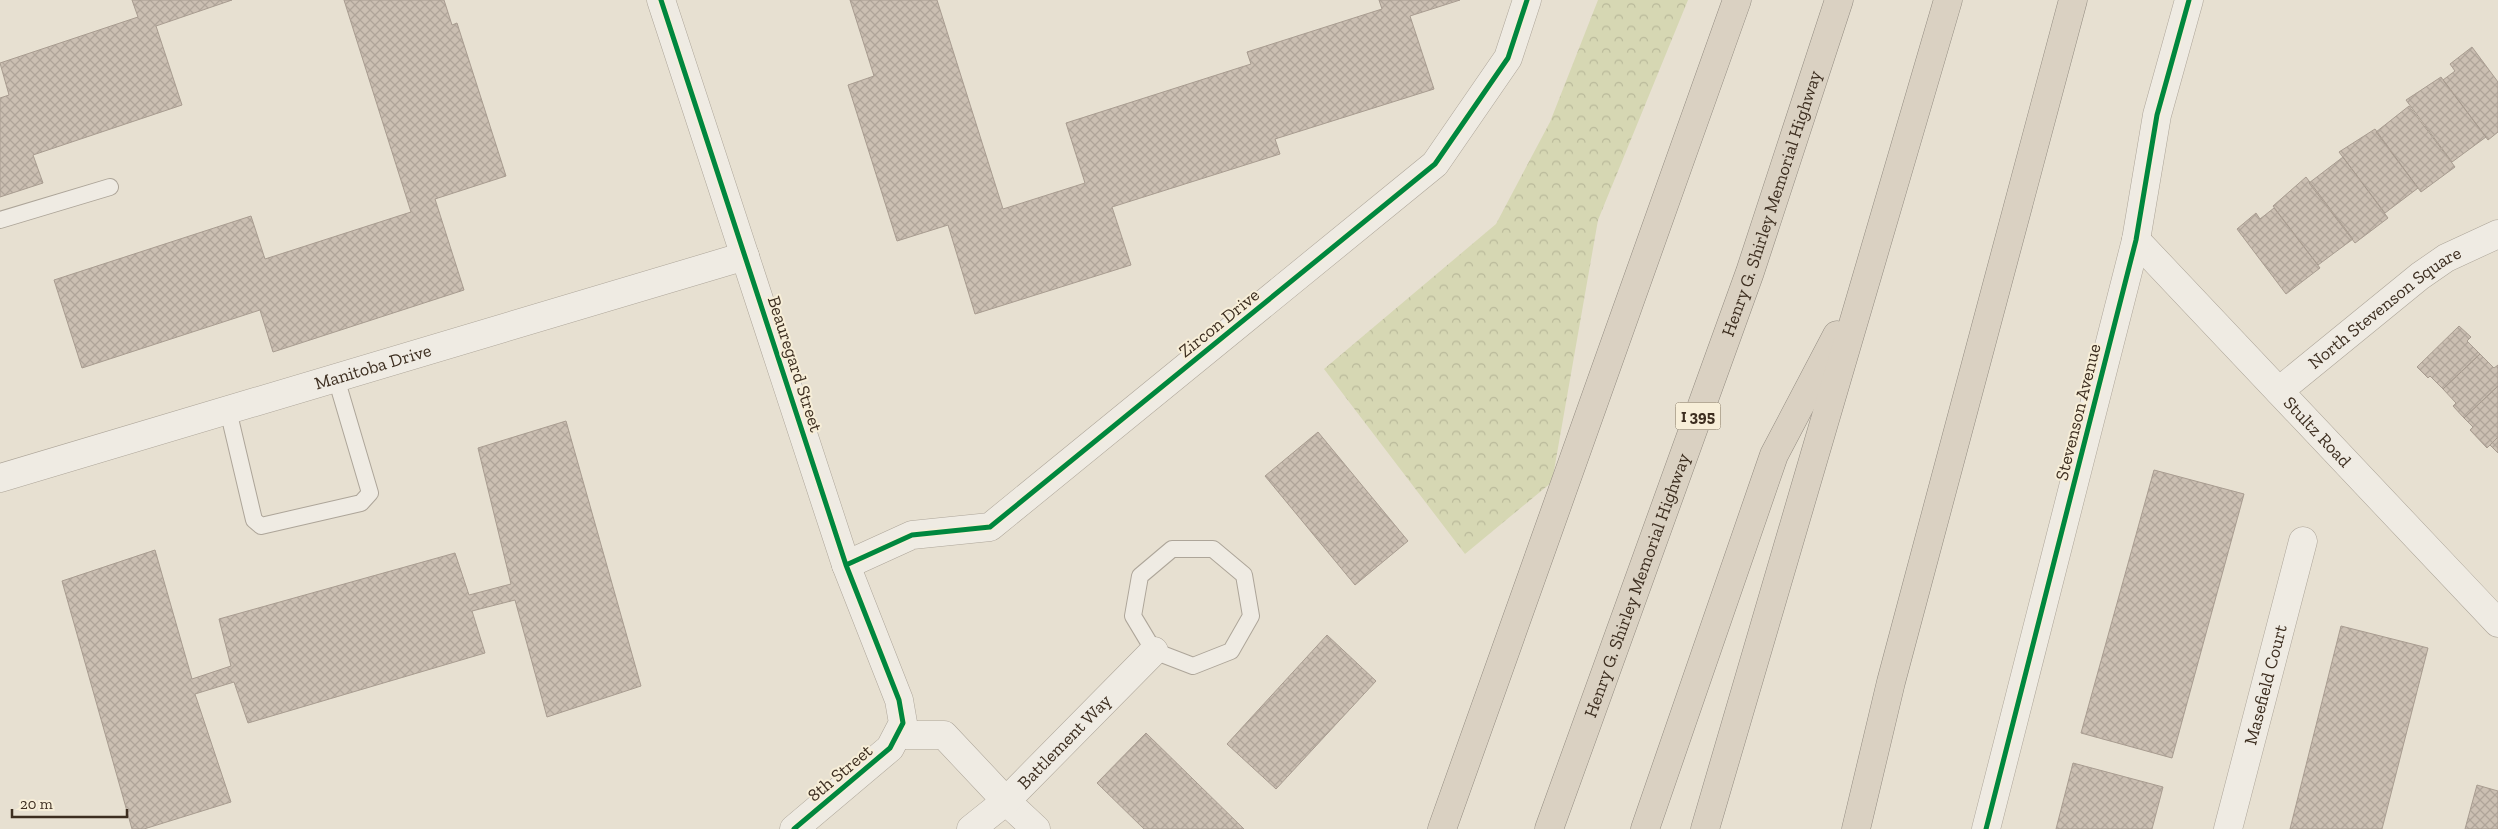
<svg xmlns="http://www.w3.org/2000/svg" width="2498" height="829" viewBox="0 0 2498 829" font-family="'Zilla Slab',serif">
<defs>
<pattern id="forest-crowns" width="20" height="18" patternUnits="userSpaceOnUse" patternTransform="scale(1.25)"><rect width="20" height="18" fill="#d6d7b3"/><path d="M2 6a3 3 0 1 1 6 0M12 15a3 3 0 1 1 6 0" fill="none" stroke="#b9b99a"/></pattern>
<pattern id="building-cross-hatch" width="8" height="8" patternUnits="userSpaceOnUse" patternTransform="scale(1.25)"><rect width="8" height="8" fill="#cbbfb2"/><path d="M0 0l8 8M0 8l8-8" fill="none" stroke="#afa499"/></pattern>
</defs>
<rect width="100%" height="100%" fill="#e7e0d1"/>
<path fill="url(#forest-crowns)" d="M1598 0H1688L1598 220 1552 482 1465 554 1324 369 1496 224 1550 122Z"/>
<path fill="url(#building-cross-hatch)" stroke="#a89c90" d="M132 0H232L156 26 182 105 33 155 43 183 0 197V98L9 95 0 63 138 17Z
M344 0H444L452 25 457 23 506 176 435 199 464 290 273 352 260 310 82 368 54 280 251 216 265 259 411 212Z
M850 0H937L1003 209 1085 183 1066 123 1251 64 1247 52 1382 9 1379 0H1460L1410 16 1434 89 1275 139 1280 154 1112 207 1131 265 975 314 948 225 897 241 848 85 874 76Z
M2472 47 2498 82V132L2488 140 2443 80 2455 71 2450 64Z
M2441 77 2486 137 2452 162 2406 100Z
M2409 106 2455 167 2421 192 2376 132Z
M2375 129 2418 188 2385 213 2339 152Z
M2343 157 2388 218 2355 243 2309 183Z
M2306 177 2353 239 2318 265 2273 206Z
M2274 208 2320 268 2286 294 2237 229 2256 213 2260 219Z
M2459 326 2471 337 2467 341 2480 354 2443 389 2430 376 2428 378 2417 367Z
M2480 354 2494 368 2498 365V386L2464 418 2453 406 2456 403 2443 389Z
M2498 386V437L2487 448 2470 430 2473 427 2464 418Z
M566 421 641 686 547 717 515 600 472 611 485 653 248 723 234 682 195 694 231 802 144 829H132L62 581 155 550 192 679 231 666 219 619 455 553 469 595 511 584 478 448Z
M1318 432 1408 541 1355 585 1265 476Z
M2498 437V453L2490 445Z
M2154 470 2244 494 2172 758 2081 733Z
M2341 626 2428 648 2382 829H2290Z
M1327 635 1376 681 1276 789 1227 744Z
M1146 733 1244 829H1144L1097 783Z
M2073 763 2163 787 2152 829H2056Z
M2477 785 2498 791V829H2465Z"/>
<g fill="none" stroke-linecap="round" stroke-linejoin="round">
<g stroke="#ada599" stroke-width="18">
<path id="service" d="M0 220 110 187
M228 410 254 520 261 526 361 503 370 493 336 378
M1172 549H1213L1244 575 1251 616 1231 651 1193 666 1154 651 1133 616 1140 576Z"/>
</g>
<g stroke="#ada599" stroke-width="29">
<g id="minor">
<path d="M661 0 846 565 899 700 903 723 890 748 794 829"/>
<path id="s1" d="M2136 240 2498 623"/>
<path id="s2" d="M2279 391 2420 276 2446 258 2498 234"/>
<path id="s3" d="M0 478 745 256"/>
<path d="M846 565 912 535 990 527 1435 164 1508 58 1527 0"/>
<path d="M899 735H944L1006 801 1036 829"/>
<path id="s4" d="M971 829 1006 801 1154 651"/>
<path d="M1986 829 2136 240 2157 115 2189 0"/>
<path id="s5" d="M2228 829 2303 541"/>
</g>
</g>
<g stroke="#928b80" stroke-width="29">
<g id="motorway">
<path d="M1442 829 1737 0"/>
<path id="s6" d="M1549 829 1750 272 1839 0"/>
<path d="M1645 829 1774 455 1837 335"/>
<path d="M1705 829 1948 0"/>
<path d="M1856 829 1891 682 2073 0"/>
</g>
</g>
<use href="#service" stroke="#efebe3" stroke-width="16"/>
<use href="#minor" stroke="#efebe3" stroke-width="28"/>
<use href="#motorway" stroke="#dad1c2" stroke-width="28"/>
<g stroke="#f7eed8" stroke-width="8">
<path id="cycleway" d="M661 0 846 565 899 700 903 723 890 748 794 829
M846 565 912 535 990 527 1435 164 1508 58 1527 0
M1986 829 2136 240 2157 115 2189 0"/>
</g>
<use href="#cycleway" stroke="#00873e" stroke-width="5"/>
</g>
<g text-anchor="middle" stroke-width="4" stroke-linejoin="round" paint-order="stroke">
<rect fill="#f7eed8" stroke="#756857" stroke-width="1" x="1675.5" y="402.5" width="45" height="27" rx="4"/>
<g font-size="16" font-weight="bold" fill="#3d2e20">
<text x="1698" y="422">I 395</text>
</g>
<g font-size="18" fill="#3d2e20" stroke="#f7eed8">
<text dy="6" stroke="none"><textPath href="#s6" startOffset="664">Henry G. Shirley Memorial Highway</textPath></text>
<text dy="6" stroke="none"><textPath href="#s2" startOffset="135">North Stevenson Square</textPath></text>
<text transform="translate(1219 323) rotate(-39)" y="6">Zircon Drive</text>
<text transform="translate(795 364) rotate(72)" y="6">Beauregard Street</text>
<text dy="6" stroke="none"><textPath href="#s3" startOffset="389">Manitoba Drive</textPath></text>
<text transform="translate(2078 412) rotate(-76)" y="6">Stevenson Avenue</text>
<text dy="6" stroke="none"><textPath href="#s1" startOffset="264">Stultz Road</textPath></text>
<text dy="6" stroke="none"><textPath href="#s6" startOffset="259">Henry G. Shirley Memorial Highway</textPath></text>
<text dy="6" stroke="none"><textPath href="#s5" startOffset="149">Masefield Court</textPath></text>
<text dy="6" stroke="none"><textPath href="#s4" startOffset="128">Battlement Way</textPath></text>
<text transform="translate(840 773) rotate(-40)" y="6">8th Street</text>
</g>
</g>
<path d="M12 809v8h115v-8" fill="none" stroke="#3d2e20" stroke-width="2.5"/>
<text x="20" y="809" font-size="15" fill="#3d2e20" stroke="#f7eed8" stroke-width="4" paint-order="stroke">20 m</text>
</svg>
